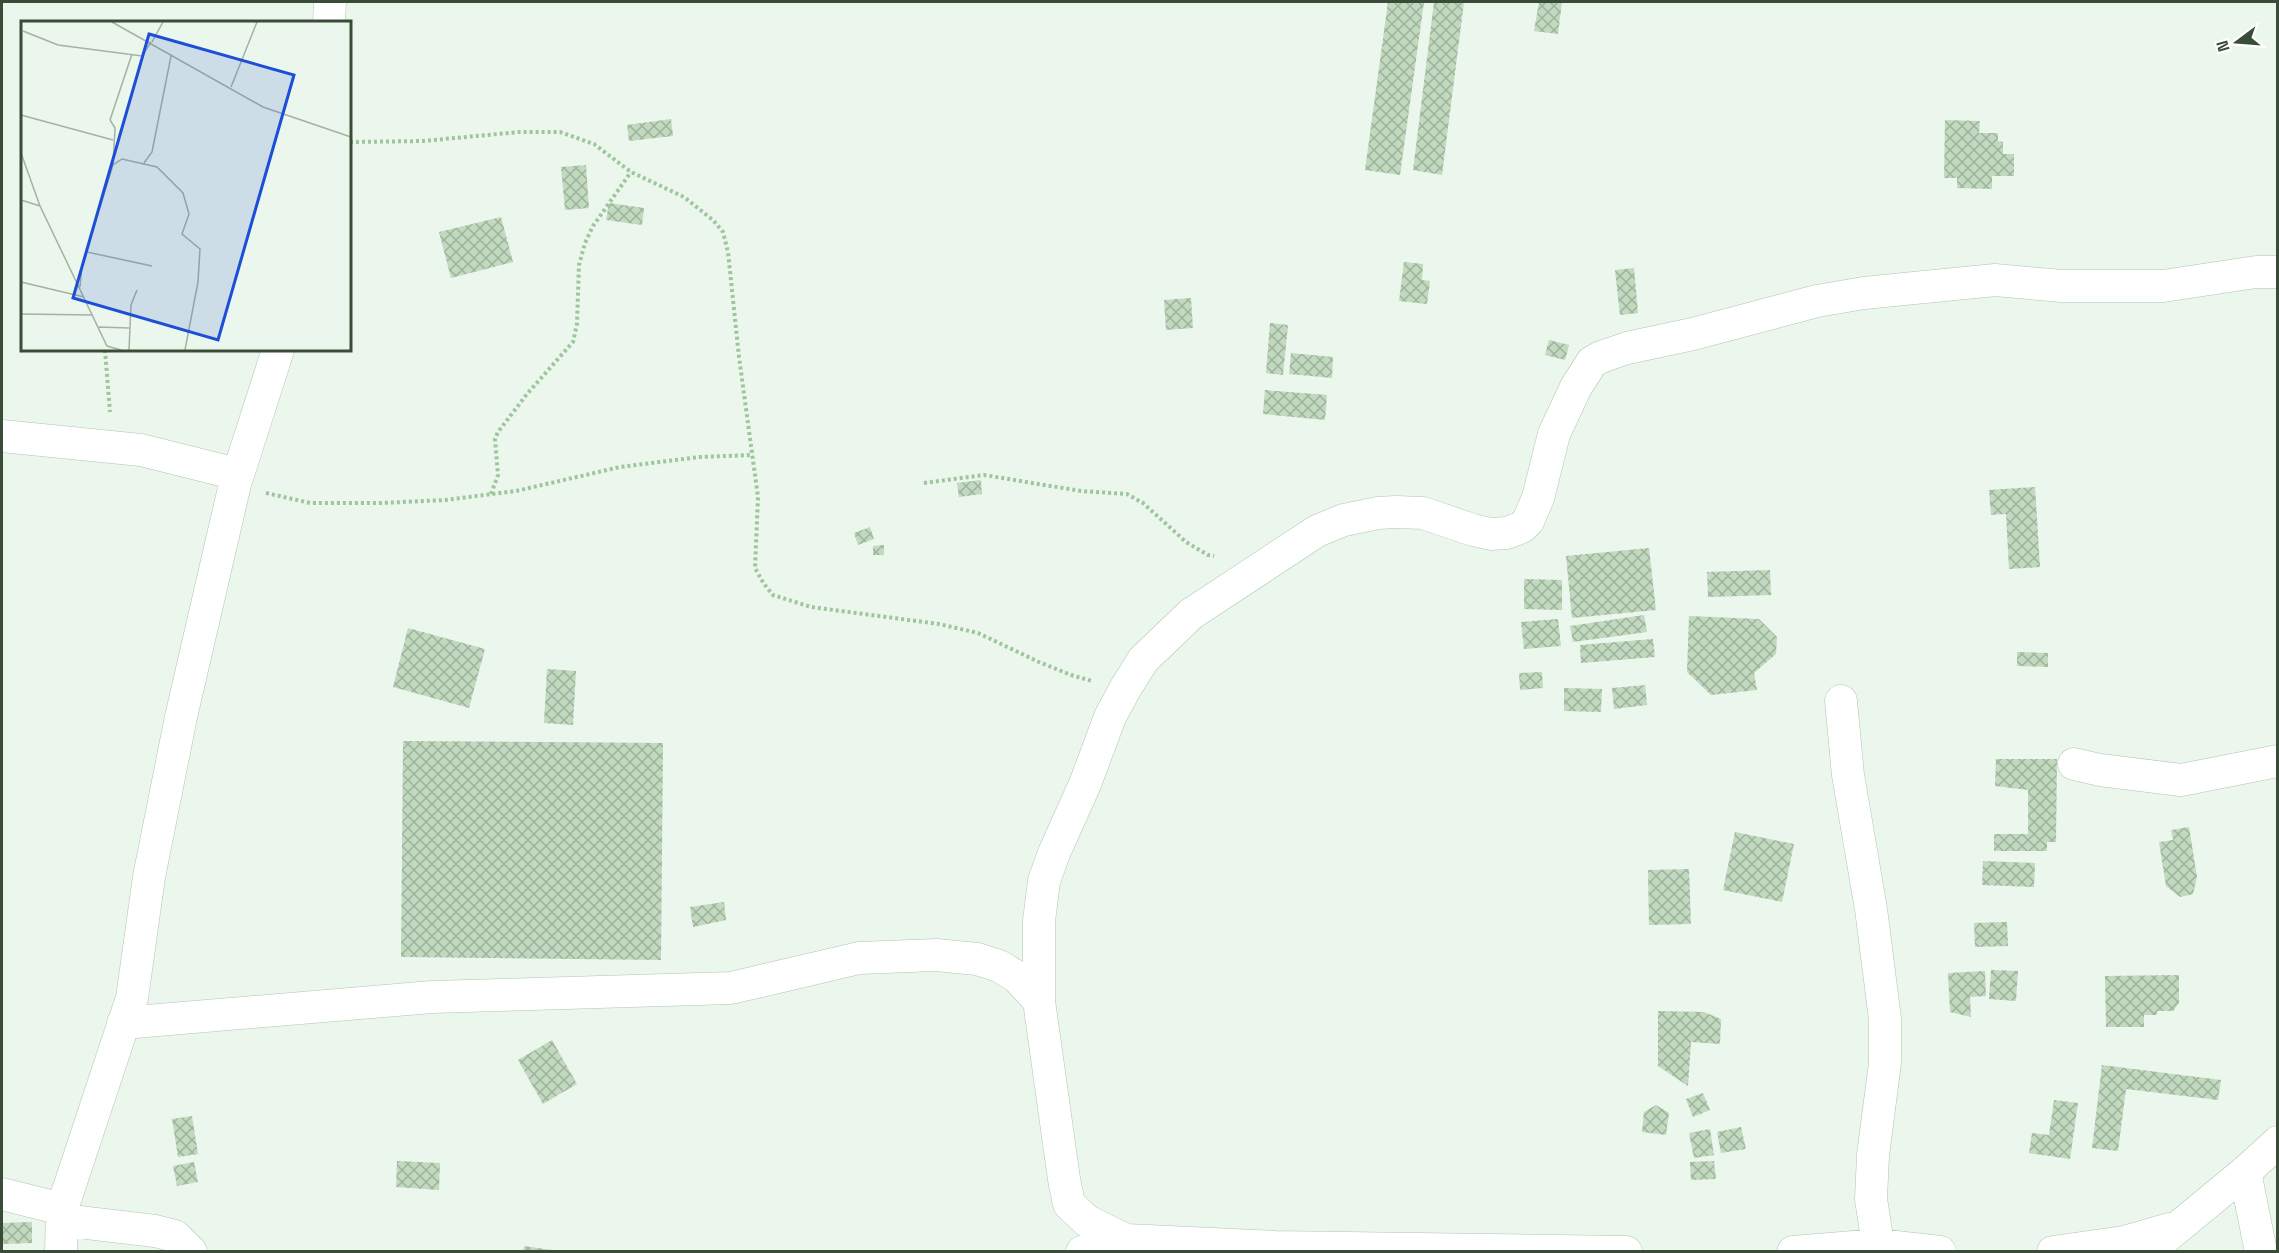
<svg xmlns="http://www.w3.org/2000/svg" width="2279" height="1253" viewBox="0 0 2279 1253" font-family="'Space Grotesk',sans-serif">
<defs>
<pattern id="building-cross-hatch" width="8" height="8" patternUnits="userSpaceOnUse" patternTransform="scale(1.5)"><rect width="8" height="8" fill="#c1d9bf"/><path d="M0 0l8 8M0 8l8-8" fill="none" stroke="#9eb29c"/></pattern>
</defs>
<rect width="100%" height="100%" fill="#ebf6ec"/>
<path fill="url(#building-cross-hatch)" d="M1388 2H1424L1400 175 1365 170Z
M1434 2H1464L1442 175 1413 170Z
M1539 2H1562L1558 34 1534 31Z
M671 119 673 136 629 141 627 125Z
M1945 120 1980 121 1979 133H1998V141L2003 142V154H2014V176H1992V189L1957 188V178H1944Z
M586 165 589 208 565 210 561 167Z
M609 203 644 208 642 225 606 220Z
M501 217 513 262 451 278 439 232Z
M1404 262 1423 264 1422 280 1430 281 1427 304 1399 301Z
M1634 268 1638 313 1620 315 1615 270Z
M1191 298 1193 328 1166 330 1164 300Z
M1270 323 1288 325 1283 375 1266 373Z
M1549 340 1569 345 1565 360 1545 355Z
M1291 353 1333 357 1332 378 1289 374Z
M1265 390 1327 395 1325 420 1263 414Z
M981 480 982 494 959 497 957 483Z
M2035 487 2040 567 2009 569 2006 514 1991 515 1989 490Z
M870 527 874 539 858 545 854 533Z
M884 545V555H873V546Z
M1649 548 1656 610 1572 618 1566 556Z
M1770 570 1771 595 1708 597 1707 572Z
M1524 579 1562 580V610L1524 609Z
M1644 615 1647 632 1573 642 1570 626Z
M1689 616 1759 619 1777 637 1776 654 1754 673 1757 690 1711 695 1687 672Z
M1558 619 1561 646 1524 649 1521 622Z
M408 628 485 649 469 708 393 687Z
M1653 639 1655 657 1581 663 1580 645Z
M2017 652 2048 653V667L2017 666Z
M547 669 576 671 573 725 544 723Z
M1542 672 1543 688 1520 690 1519 673Z
M1645 685 1647 705 1614 709 1612 688Z
M1564 688 1602 689 1601 712 1564 711Z
M403 741 663 743 661 960 401 957Z
M1996 759H2057L2056 842H2047V851H1994V834H2028V790L1995 786Z
M2189 827 2197 877 2193 894 2180 897 2166 886 2159 842 2173 840 2171 830Z
M1735 832 1794 844 1782 902 1723 890Z
M1983 861 2035 863 2034 887 1982 885Z
M1689 869 1691 924 1649 925 1648 870Z
M724 902 726 920 693 927 690 907Z
M2007 922 2008 946 1975 947 1974 923Z
M1991 970 2018 971 2016 1001 1989 999Z
M1985 971 1986 996 1970 997 1971 1017 1950 1012 1948 973Z
M2179 975V1003L2173 1011H2157V1015H2144V1027H2106L2105 976Z
M1658 1011 1704 1012 1721 1019 1720 1044 1691 1042 1688 1086 1658 1066Z
M552 1040 577 1084 543 1104 518 1060Z
M2102 1065 2221 1080 2218 1100 2126 1089 2118 1151 2092 1148Z
M1703 1093 1710 1110 1693 1117 1686 1099Z
M2054 1100 2078 1103 2070 1159 2029 1153 2032 1133 2049 1135Z
M1656 1105 1669 1113 1666 1135 1642 1132 1644 1112Z
M192 1116 198 1154 178 1157 172 1119Z
M1741 1127 1746 1149 1721 1153 1717 1132Z
M1710 1129 1714 1155 1694 1158 1689 1133Z
M397 1161 440 1163 439 1190 396 1187Z
M1714 1161 1716 1179 1691 1180 1690 1162Z
M194 1162 198 1182 177 1186 173 1166Z
M32 1222V1243L2 1244V1223Z
M524 1246 552 1250V1252H523Z"/>
<g fill="none" stroke-linecap="round" stroke-linejoin="round">
<g stroke="#b0c6b0" stroke-width="33">
<path id="street" d="M329 22 330 2
M2 436 141 450 237 474
M1841 701 1848 775 1871 909 1885 1019V1063L1873 1155 1871 1199 1878 1245
M2074 764 2100 770 2181 780 2278 761
M123 1023 432 997 731 988 859 958 936 955 977 959 999 966 1017 977 1039 1001
M2245 1172 2261 1252
M2 1194 62 1209
M62 1220 155 1231 175 1236 191 1252
M61 1252 62 1209 132 998 149 877 181 717 235 484 278 350
M1082 1252 1126 1240
M1626 1252 1275 1247 1126 1240 1087 1221 1069 1204 1064 1179 1039 1001V921L1044 881 1054 853 1085 784 1110 717 1125 689 1143 660 1191 614 1317 531 1344 520 1378 513 1396 512 1423 513 1473 530 1491 534 1507 533 1522 527 1528 521 1538 498 1554 434 1576 387 1592 362 1601 357 1627 348 1693 334 1817 301 1864 293 1995 280 2062 286H2163L2256 272H2278
M1793 1252 1878 1245 1940 1252
M2053 1252 2124 1242 2169 1229
M2148 1252 2245 1172 2278 1142"/>
</g>
<path stroke="#9dc69d" stroke-width="4" stroke-dasharray="3 3" stroke-linecap="butt" d="M350 142 423 141 519 132H560L594 144 631 172 684 197 713 220 723 232 728 252 739 357 758 497 755 568 764 584 773 595 811 607 939 624 978 633 1039 662 1071 675 1092 681
M105 350 110 412
M924 483 984 475 1081 491 1127 494 1143 503 1186 542 1208 555 1214 556
M266 493 310 503H382L445 500 516 491 620 467 699 457 753 455
M491 494 498 475 495 439 498 432 527 394 573 342 577 324 579 265 585 243 593 226 631 172"/>
<use href="#street" stroke="#fff" stroke-width="32"/>
</g>
<g transform="translate(21 21)">
<rect width="330" height="330" fill="#ebf6ec"/>
<path fill="none" stroke="#a4b2a4" stroke-width="1.5" d="M91 1 242 86 330 116M2 10 37 24 121 35 130 21M131 21 142 1M210 66 236 1M0 94 92 119M0 132 19 185 86 325 100 329M123 142 131 131 150 35M92 144 94 107 89 99 111 33M0 179 19 185M66 231 131 245M0 261 63 276M59 266 61 244 92 144 101 138 136 146 162 172 168 193 161 213 179 228 177 261 164 329M0 293 72 294M78 306 108 307M108 329 110 284 116 269"/>
<path fill="#1d4ed8" fill-opacity="0.15" stroke="#1d4ed8" stroke-width="3" d="M128 13 273 54 197 319 52 277Z"/>
<rect width="330" height="330" fill="none" stroke="#394c38" stroke-width="3"/>
</g>
<rect width="2279" height="1253" fill="none" stroke="#394c38" stroke-width="6"/>
<g transform="translate(2237 42) rotate(254)" stroke="#ffffff" stroke-width="4.5" paint-order="stroke">
<path d="M0-4.5L10 22L0 15L-10 22Z" fill="#394c38"/>
<text y="-9" font-size="16" font-weight="bold" text-anchor="middle" fill="#394c38">N</text>
</g>
</svg>
